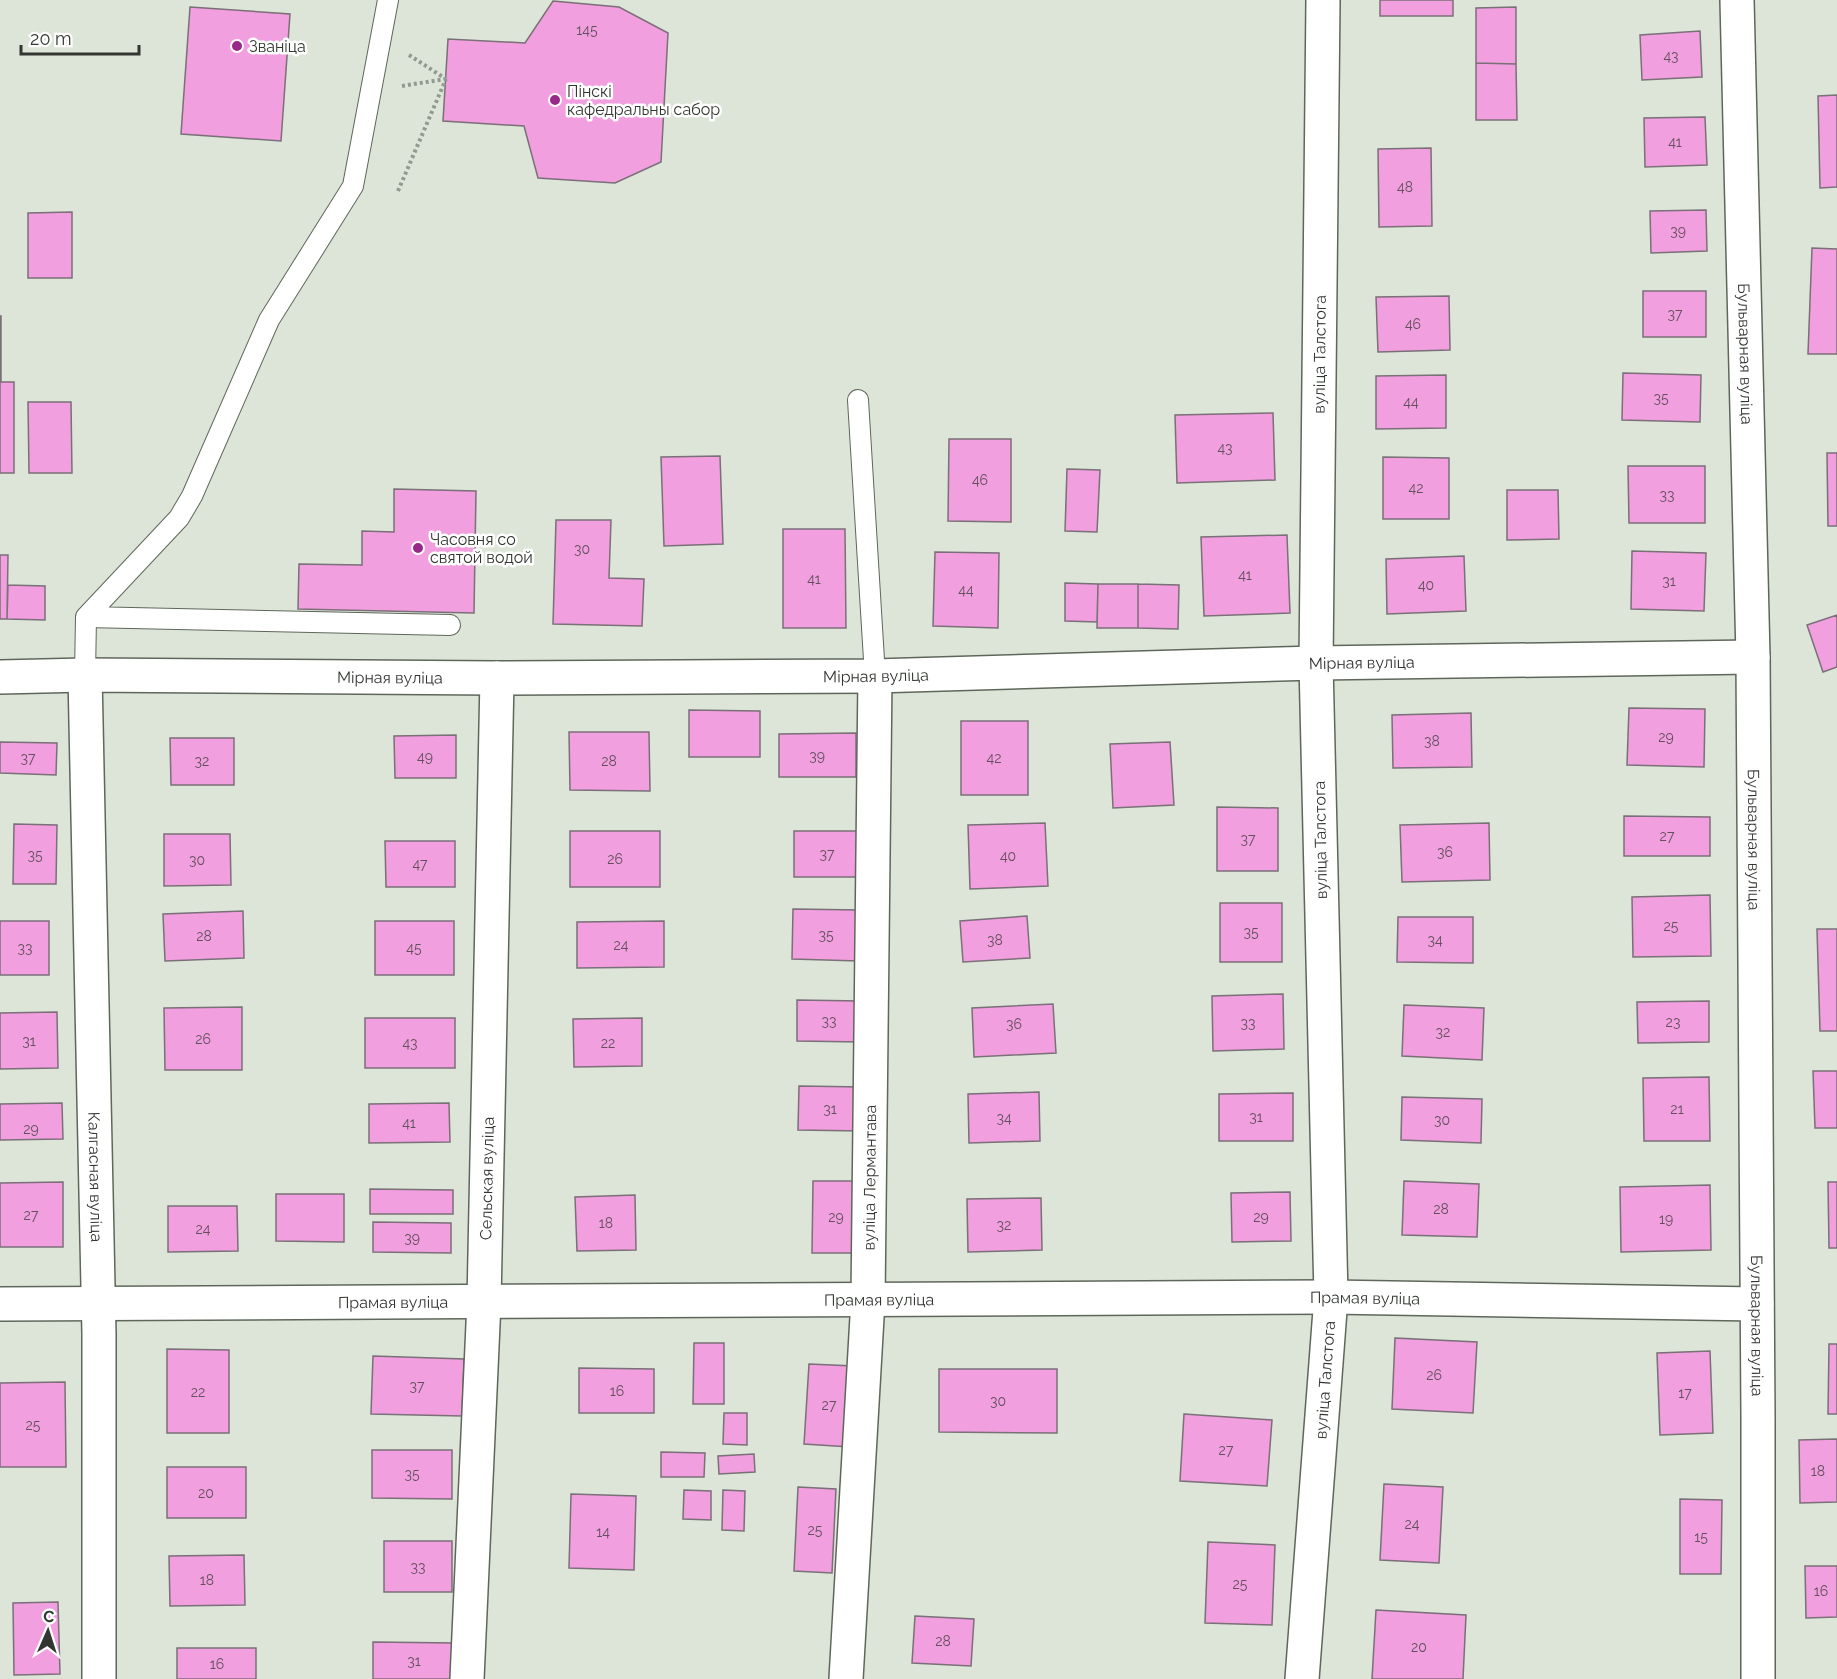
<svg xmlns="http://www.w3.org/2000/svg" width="1837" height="1679" viewBox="0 0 1837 1679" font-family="Raleway,sans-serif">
<rect width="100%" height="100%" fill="#dce5d8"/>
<path fill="#f19fdf" stroke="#7b6f78" stroke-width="1.5" d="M1380 0H1453V16H1380Z
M553 1 619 7 668 33 661 162 615 183 538 178 524 126 443 121 448 39 525 43Z
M190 7 290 14 281 141 181 134Z
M1516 7V64L1476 63V8Z
M1700 31 1702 77 1642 80 1640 35Z
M1476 63 1516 64 1517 120H1476Z
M1837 95V187L1820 188 1818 96Z
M1705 117 1707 165 1645 167 1644 118Z
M1431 148 1432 226 1379 227 1378 149Z
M1706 210 1707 251 1651 253 1650 211Z
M72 212V278H28V213Z
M1812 248 1837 249V354H1808Z
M1643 291H1706V337H1643Z
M1449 296 1450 350 1378 352 1376 297Z
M0 316H1V382H14V473H0Z
M1623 373 1701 375 1700 422 1622 420Z
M1446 375V428L1376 429V376Z
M28 402H71L72 473H29Z
M1273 413 1275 480 1177 483 1175 415Z
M949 439H1011V522L948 521Z
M1827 453H1837V526H1828Z
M720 456 723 544 664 546 661 457Z
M1383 457 1449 458V519H1383Z
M1628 466H1705V523H1629Z
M1067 469 1100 470 1097 532 1065 531Z
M394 489 476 491 474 613 298 609 299 564 362 565V531L394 532Z
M1507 490H1558L1559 539 1507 540Z
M556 520H611L609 578 644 579 642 626 553 624Z
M783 529H845L846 628H783Z
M1287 535 1290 613 1204 616 1201 537Z
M1632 551 1706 553 1704 611 1631 609Z
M935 552 999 553 998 628 933 626Z
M0 555H8L7 619H0Z
M1464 556 1466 611 1387 614 1386 559Z
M1065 583 1098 584 1097 622 1065 621Z
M1098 584H1138V628H1097Z
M1138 584 1179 585 1178 629 1138 628Z
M8 585 45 586V620L7 619Z
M1837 615V667L1823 672 1807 625Z
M1629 708 1705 709 1704 767 1627 765Z
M689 710 760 711V757H689Z
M1471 713 1472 767 1393 768 1392 715Z
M961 721H1028V795H961Z
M569 732H649L650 791 570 790Z
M856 733V777H779V734Z
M456 735V778H395L394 736Z
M170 738H234V785H171Z
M0 742 57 743 56 775 0 773Z
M1170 742 1174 805 1113 808 1110 744Z
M1217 807 1278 808V871H1217Z
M1624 816 1710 817V856H1624Z
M1045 823 1048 886 970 889 968 825Z
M1489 823 1490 880 1402 882 1400 825Z
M14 824 57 825 56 884H13Z
M570 831H660V887H570Z
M794 831H860V877H794Z
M164 834H230L231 885 164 886Z
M385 841H455V887H386Z
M1710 895 1711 956 1633 957 1632 897Z
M1220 903H1282V962H1220Z
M793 909 860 910 859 961 792 959Z
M243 911 244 958 165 961 163 914Z
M1027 916 1030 958 963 962 960 921Z
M1398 917H1473V963L1397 962Z
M0 921H49V975H0Z
M375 921H454V975H375Z
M664 921V967L577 968V922Z
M1817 929H1837V1031H1820Z
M1283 994 1284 1049 1213 1051 1212 996Z
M797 1000 861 1001V1042L797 1041Z
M1709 1001V1042L1638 1043 1637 1002Z
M1053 1004 1056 1053 974 1057 972 1008Z
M1404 1005 1484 1008 1482 1060 1402 1056Z
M242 1007V1070H165L164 1008Z
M57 1012 58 1068 0 1069V1013Z
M365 1018H455V1068H365Z
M642 1018V1066L574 1067 573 1019Z
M1813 1071H1837V1128H1815Z
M1709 1077 1710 1141H1644L1643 1078Z
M799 1086 863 1087 862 1131 798 1130Z
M1039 1092 1040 1141 969 1143 968 1094Z
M1293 1093V1141H1219V1094Z
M1402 1097 1482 1099 1481 1143 1401 1140Z
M62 1103 63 1139 0 1140V1104Z
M449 1103 450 1142 369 1143V1104Z
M813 1181H860L859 1253H812Z
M1404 1181 1479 1184 1477 1237 1402 1235Z
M63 1182V1247H0V1183Z
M1828 1182H1837V1248H1829Z
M1710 1185 1711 1250 1621 1252 1620 1187Z
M370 1189 453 1190V1214H370Z
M1290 1192 1291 1241 1232 1242 1231 1193Z
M276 1194H344V1242L276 1241Z
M635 1195 636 1250 577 1251 575 1197Z
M1041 1198 1042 1250 968 1252 967 1199Z
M168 1206H237L238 1251 168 1252Z
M373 1222 451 1223V1253L373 1252Z
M1395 1338 1477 1342 1473 1413 1392 1409Z
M694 1343H724V1404H693Z
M1829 1344H1837V1414H1828Z
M167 1349 229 1350V1433H167Z
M1710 1351 1713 1433 1660 1435 1657 1353Z
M373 1356 464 1359 462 1416 371 1414Z
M809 1364 854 1366 850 1447 804 1444Z
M579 1368 654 1369V1413H579Z
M939 1369H1057V1433L939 1432Z
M65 1382 66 1467H0V1383Z
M724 1413H747V1445L723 1444Z
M1184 1414 1272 1420 1267 1486 1180 1481Z
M1837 1439V1502L1800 1503 1799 1440Z
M372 1450H452V1499L372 1498Z
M661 1452 705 1453 704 1477H661Z
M754 1454 755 1472 719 1474 718 1456Z
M167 1467H246V1518H167Z
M1384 1484 1443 1487 1439 1563 1380 1560Z
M798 1487 836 1489 832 1573 794 1571Z
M684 1490 711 1491V1520L683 1519Z
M723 1490 745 1491 744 1531 722 1530Z
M571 1494 636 1496 634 1570 569 1568Z
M1680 1499 1722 1500 1721 1574H1680Z
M384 1541H452V1592H384Z
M1208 1542 1275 1545 1272 1625 1205 1623Z
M244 1555 245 1605 170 1606 169 1556Z
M1805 1566H1837V1617L1806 1618Z
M58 1602 60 1674 14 1675 13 1603Z
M1376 1610 1466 1615 1463 1679H1372Z
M915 1616 974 1619 971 1666 912 1663Z
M373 1642 455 1643V1679H373Z
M177 1648H256V1679H177Z"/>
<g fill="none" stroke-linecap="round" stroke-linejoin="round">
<g stroke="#5f675b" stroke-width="22">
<path id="lane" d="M858 400 875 676
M86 617 450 625
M85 675 86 617 179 518 192 496 269 320 353 186 388 0"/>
</g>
<g stroke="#5f675b" stroke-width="36">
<g id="street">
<path id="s1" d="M1737 0 1753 657 1758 1417V1679"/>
<path id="s2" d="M85 675 99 1334V1679"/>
<path id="s3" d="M0 677 85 675 497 678 875 676 1316 663 1753 657"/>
<path id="s4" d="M0 1304 1331 1297 1757 1304"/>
<path id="s5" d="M467 1679 484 1302 497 678"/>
<path id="s6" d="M846 1679 868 1300 875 676"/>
<path id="s7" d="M1302 1679 1331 1297 1316 663 1323 0"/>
</g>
</g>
<path stroke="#929990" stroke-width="4" stroke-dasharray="3 3" stroke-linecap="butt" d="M409 55 446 79
M402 86 445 79
M398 191 446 79"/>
<use href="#lane" stroke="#fff" stroke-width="20"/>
<use href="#street" stroke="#fff" stroke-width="33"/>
</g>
<g fill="#992988" stroke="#fff" stroke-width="2">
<circle cx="237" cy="46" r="6"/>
<circle cx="555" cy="100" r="6"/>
<circle cx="418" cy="548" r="6"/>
</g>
<g text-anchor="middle" stroke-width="5" stroke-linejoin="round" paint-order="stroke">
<g font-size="14" fill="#62505c">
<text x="587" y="35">145</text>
<text x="1671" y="61">43</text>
<text x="1675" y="147">41</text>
<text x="1405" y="192">48</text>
<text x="1678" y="236">39</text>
<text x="1675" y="319">37</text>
<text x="1413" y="329">46</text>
<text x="1661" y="403">35</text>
<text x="1411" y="407">44</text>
<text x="1225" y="453">43</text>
<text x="980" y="485">46</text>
<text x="1416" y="493">42</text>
<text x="1667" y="500">33</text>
<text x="582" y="554">30</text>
<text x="1245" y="580">41</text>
<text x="814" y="584">41</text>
<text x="1669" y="586">31</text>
<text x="1426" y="590">40</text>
<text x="966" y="595">44</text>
<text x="1666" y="742">29</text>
<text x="1432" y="746">38</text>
<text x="817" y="761">39</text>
<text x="425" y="762">49</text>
<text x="28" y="763">37</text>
<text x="994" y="763">42</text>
<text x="202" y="766">32</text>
<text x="609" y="766">28</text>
<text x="1667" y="841">27</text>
<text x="1248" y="844">37</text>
<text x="1445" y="857">36</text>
<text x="827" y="859">37</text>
<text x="35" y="860">35</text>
<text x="1008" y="861">40</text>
<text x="615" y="864">26</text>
<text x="197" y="865">30</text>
<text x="420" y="869">47</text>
<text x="1671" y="931">25</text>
<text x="1251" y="937">35</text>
<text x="826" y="940">35</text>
<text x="204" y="941">28</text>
<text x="995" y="945">38</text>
<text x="1435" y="945">34</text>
<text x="621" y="950">24</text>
<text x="25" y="953">33</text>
<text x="414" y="953">45</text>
<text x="829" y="1026">33</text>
<text x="1673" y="1027">23</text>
<text x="1248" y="1028">33</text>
<text x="1014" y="1029">36</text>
<text x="1443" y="1037">32</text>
<text x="203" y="1044">26</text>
<text x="29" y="1046">31</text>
<text x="410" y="1048">43</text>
<text x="608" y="1048">22</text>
<text x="830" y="1114">31</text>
<text x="1677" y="1114">21</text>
<text x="1256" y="1122">31</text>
<text x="1004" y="1123">34</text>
<text x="1442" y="1125">30</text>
<text x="409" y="1128">41</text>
<text x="31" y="1134">29</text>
<text x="1441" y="1214">28</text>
<text x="31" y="1220">27</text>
<text x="836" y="1222">29</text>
<text x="1261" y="1222">29</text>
<text x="1666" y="1224">19</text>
<text x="606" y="1228">18</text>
<text x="1004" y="1230">32</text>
<text x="203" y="1234">24</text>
<text x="412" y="1243">39</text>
<text x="1434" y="1380">26</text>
<text x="417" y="1391">37</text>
<text x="617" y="1396">16</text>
<text x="198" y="1397">22</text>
<text x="1685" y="1398">17</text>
<text x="998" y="1406">30</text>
<text x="829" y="1410">27</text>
<text x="33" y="1430">25</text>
<text x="1226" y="1455">27</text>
<text x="1818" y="1476">18</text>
<text x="412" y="1479">35</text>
<text x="206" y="1498">20</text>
<text x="1412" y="1529">24</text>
<text x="815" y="1535">25</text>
<text x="603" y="1537">14</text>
<text x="1701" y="1542">15</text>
<text x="418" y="1572">33</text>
<text x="207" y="1585">18</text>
<text x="1240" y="1589">25</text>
<text x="1821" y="1596">16</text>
<text x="943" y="1646">28</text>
<text x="1419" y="1652">20</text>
<text x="414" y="1666">31</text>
<text x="217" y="1669">16</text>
</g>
<g font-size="16" fill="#323631" stroke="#fff" text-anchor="start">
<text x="249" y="52">Званіца</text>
<text x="567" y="97">Пінскі<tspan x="567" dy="18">кафедральны сабор</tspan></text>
<text x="430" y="545">Часовня со<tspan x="430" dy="18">святой водой</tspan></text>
</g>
<g font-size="16" fill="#323631" stroke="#fff">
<text dy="6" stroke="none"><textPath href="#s7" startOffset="1326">вуліца Талстога</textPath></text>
<text dy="6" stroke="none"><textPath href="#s1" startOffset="354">Бульварная вуліца</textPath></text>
<text dy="6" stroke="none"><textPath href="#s3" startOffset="1362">Мірная вуліца</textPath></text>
<text dy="6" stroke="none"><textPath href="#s3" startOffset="876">Мірная вуліца</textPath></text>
<text dy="6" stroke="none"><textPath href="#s3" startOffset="390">Мірная вуліца</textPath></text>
<text dy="6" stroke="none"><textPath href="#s1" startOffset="840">Бульварная вуліца</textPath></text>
<text transform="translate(1320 840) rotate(-91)" y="6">вуліца Талстога</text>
<text dy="6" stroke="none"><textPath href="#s2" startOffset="502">Калгасная вуліца</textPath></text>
<text dy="6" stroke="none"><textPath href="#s6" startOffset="502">вуліца Лермантава</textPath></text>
<text dy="6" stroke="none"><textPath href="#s5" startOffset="501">Сельская вуліца</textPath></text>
<text dy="6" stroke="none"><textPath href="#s4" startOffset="1365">Прамая вуліца</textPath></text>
<text dy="6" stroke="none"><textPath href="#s4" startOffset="879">Прамая вуліца</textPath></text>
<text dy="6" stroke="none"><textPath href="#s4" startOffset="393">Прамая вуліца</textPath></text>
<text dy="6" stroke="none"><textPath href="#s1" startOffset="1326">Бульварная вуліца</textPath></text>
<text dy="6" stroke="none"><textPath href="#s7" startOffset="300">вуліца Талстога</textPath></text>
</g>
</g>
<g transform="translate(48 1631) rotate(3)" stroke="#ffffff" stroke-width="4.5" paint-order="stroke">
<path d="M0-4.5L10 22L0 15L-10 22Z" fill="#323631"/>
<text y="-9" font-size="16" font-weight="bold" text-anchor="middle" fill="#323631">С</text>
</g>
<path d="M21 45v9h118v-9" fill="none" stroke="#323631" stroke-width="3"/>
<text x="30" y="45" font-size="18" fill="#323631" stroke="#ffffff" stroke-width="4.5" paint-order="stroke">20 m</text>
</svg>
